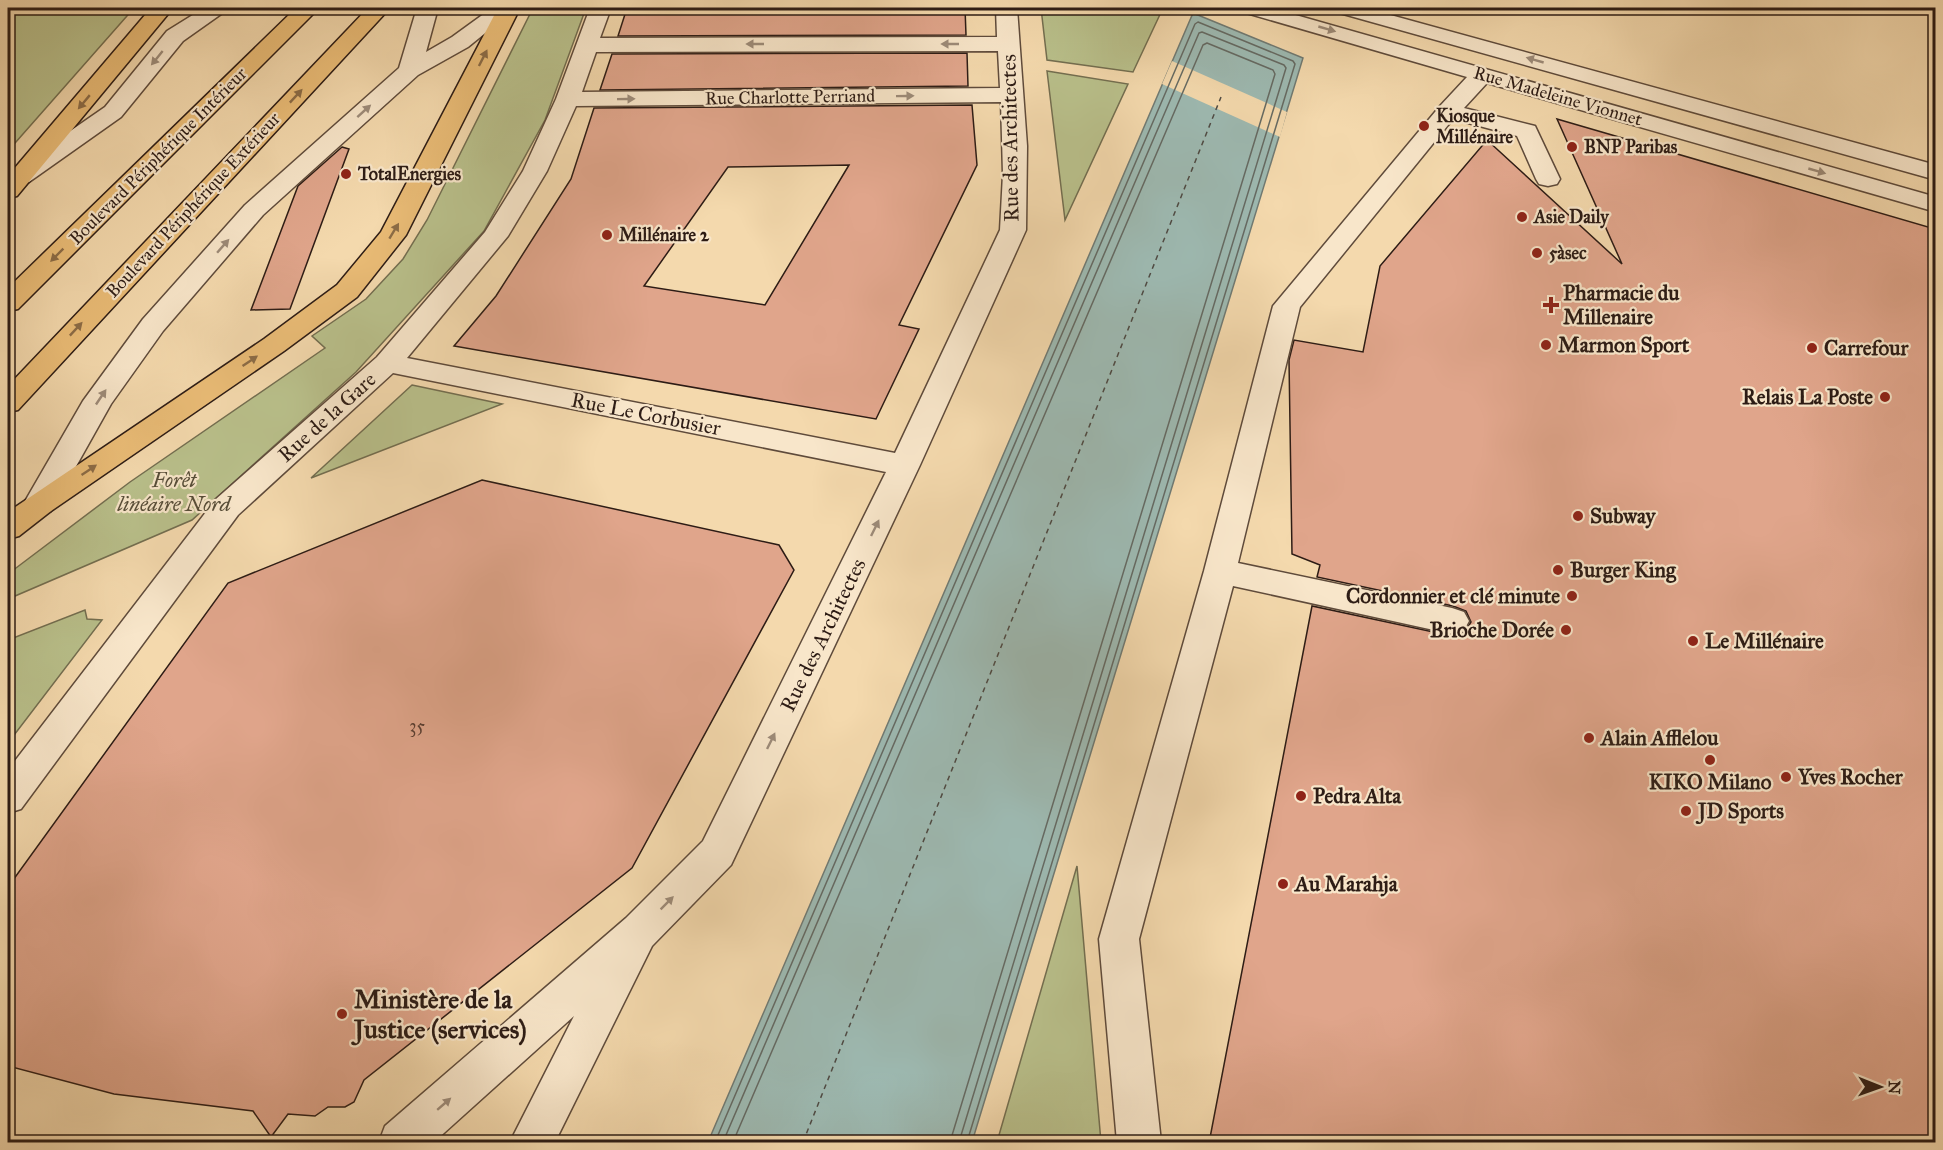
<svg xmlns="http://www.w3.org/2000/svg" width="1943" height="1150" viewBox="0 0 1943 1150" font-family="'IM FELL Great Primer',serif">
<rect width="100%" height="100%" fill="#f4d9ad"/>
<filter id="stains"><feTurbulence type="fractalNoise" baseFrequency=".00333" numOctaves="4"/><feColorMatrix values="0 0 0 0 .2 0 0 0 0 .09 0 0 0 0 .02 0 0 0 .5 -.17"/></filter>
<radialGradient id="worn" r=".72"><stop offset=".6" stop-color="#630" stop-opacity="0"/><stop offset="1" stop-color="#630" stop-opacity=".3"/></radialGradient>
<path fill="#b9c08b" stroke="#736e50" stroke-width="1.5" d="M8 8H134L8 151Z
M533 8H586L545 120 484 231 356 372 192 520 8 599V574L130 482 325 348 312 336 366 299 403 259 427 220Z
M1041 8H1163L1133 72 1047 60Z
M1047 71 1128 84 1065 220Z
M412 385 502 404 311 478Z
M85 610 87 619 102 620 8 743V640Z
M1077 866 1101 1142H997Z"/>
<path fill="#9db9b1" stroke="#707a73" stroke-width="1.5" d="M1193 13 1303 58 972 1142H708Z"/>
<path fill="#f4d9ad" d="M1172 61 1287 112 1280 137 1162 84Z"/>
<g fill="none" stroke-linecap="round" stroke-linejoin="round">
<path stroke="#656a63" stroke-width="1.5" d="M715 1142 1195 24 1198 22 1293 61 1295 64 967 1142
M723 1142 1199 33 1202 32 1284 65 1286 68 959 1142
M733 1142 1203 45 1207 43 1273 70 1275 74 950 1142"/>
<path stroke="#4f4b44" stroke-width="1.5" stroke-dasharray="5 4.5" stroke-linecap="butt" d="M803 1142 1221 97"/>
</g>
<path fill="#e0a58b" stroke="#2d1c15" stroke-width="1.5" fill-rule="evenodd" d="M627 8H965L966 35 618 36Z
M967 53 968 86 600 90 612 54Z
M972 105 977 165 899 325 919 329 876 419 454 346 496 296 571 179 594 108ZM849 165 765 305 644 286 728 167Z
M1557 119 1935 229V1143H1209L1312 606 1452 636 1465 632 1471 622 1466 611 1453 606 1317 577 1320 565 1292 554 1289 360 1294 340 1363 352 1380 266 1487 140 1622 264Z
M342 147 349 149 290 309 251 310 298 186Z
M482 480 779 545 794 570 632 868 364 1080 354 1102 345 1107H328L315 1116 288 1114 271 1137 253 1111 114 1094 8 1066V887L228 583Z"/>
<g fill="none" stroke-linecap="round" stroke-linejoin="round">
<g stroke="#5f4b3b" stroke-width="3">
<path id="minor" d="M204 8H228L224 12 183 41 121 117 29 182 20 184 11 182 8 177 11 172 105 107 167 31Z
M417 8H438L426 52 452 37 492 8H516L468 47 418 75 263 215 163 331 111 404 51 511 40 514 29 511 24 503 83 401 143 319 245 205 399 68Z
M590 8H611L600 38 997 37 996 8H1017L1027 146 1026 230 920 465 731 865 652 946 555 1142H510L574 1016 434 1142H379L385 1126 626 918 703 841 886 472 393 373 238 515 21 809 8 813V770L216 499 377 357 485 232 523 171 556 99ZM998 51 1000 88 582 92 596 52ZM1001 102 1003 174 1000 230 895 453 407 358 508 236 547 171 576 106Z
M1239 8H1271L1936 197V212L1487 83 1464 108 1535 126 1560 179 1557 184 1548 186 1539 184 1536 179 1517 136 1453 119 1300 307 1238 563 1452 608 1464 612 1469 621 1464 630 1452 634 1233 586 1139 939 1161 1142H1117L1099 939 1204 571 1273 306 1440 106 1467 77 1243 12Z
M1332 8H1365L1936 165V180L1336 12Z"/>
</g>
<g stroke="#2d1c15" stroke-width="3">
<path id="highway" d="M151 8H173L17 196 8 198V176Z
M296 8H319L18 309 8 311V288Z
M368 8H390L18 410 8 412V386Z
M498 8H520L406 235 357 297 284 351 51 511 19 536 8 539V512L264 339 337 285 381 232Z"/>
</g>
<use href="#minor" fill="#f8e6ca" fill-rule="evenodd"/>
<use href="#highway" fill="#eabc76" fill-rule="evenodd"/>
</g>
<defs><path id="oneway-solid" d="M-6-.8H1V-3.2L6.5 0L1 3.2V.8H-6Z" transform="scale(1.5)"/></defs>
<g fill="#9d8b79">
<use href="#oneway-solid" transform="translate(1327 29) rotate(16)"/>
<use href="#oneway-solid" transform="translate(755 44) rotate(180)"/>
<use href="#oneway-solid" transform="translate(950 44) rotate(180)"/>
<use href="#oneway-solid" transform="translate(157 58) rotate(129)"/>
<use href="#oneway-solid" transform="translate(1535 60) rotate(-164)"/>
<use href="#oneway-solid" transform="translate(905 96) rotate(-1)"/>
<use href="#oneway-solid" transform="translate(626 99) rotate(-1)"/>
<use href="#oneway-solid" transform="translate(364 111) rotate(-42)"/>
<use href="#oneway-solid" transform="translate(1817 171) rotate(16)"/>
<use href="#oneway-solid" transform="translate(223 246) rotate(-49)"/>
<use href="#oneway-solid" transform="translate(101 397) rotate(-56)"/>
<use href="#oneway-solid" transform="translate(875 528) rotate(-64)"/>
<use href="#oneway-solid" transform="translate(771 741) rotate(-64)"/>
<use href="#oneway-solid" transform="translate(667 903) rotate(-45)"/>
<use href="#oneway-solid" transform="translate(444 1104) rotate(-41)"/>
</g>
<g fill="#8c6c46">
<use href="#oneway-solid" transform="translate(483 58) rotate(-63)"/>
<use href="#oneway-solid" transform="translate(296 96) rotate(-47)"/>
<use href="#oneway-solid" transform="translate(84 102) rotate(130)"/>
<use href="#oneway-solid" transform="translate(394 231) rotate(-59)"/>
<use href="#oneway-solid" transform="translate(57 255) rotate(135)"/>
<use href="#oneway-solid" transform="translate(76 329) rotate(-47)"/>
<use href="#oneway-solid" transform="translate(250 361) rotate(-34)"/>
<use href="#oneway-solid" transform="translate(89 470) rotate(-34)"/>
</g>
<g fill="#8f2418" stroke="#f8e6ca" stroke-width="2">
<circle cx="1424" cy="126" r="6"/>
<circle cx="1572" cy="147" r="6"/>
<circle cx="346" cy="174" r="6"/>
<circle cx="1522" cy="217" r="6"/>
<circle cx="607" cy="235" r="6"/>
<circle cx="1537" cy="253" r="6"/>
<path d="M1548 296h6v6h6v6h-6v6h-6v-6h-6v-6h6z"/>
<circle cx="1546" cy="345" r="6"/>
<circle cx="1812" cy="348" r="6"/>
<circle cx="1885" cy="397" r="6"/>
<circle cx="1578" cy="516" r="6"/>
<circle cx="1558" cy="570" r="6"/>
<circle cx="1572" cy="596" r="6"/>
<circle cx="1566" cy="630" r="6"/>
<circle cx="1693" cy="641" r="6"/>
<circle cx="1589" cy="738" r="6"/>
<circle cx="1710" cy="760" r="6"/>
<circle cx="1786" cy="777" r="6"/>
<circle cx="1301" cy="796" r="6"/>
<circle cx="1686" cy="811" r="6"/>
<circle cx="1283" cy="884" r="6"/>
<circle cx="342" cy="1014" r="6"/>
</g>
<g text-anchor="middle" stroke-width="4.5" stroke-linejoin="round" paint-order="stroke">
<g font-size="18" fill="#2d1c15" stroke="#f8e6ca">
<text transform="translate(1558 96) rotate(16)" y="6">Rue Madeleine Vionnet</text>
<text transform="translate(790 97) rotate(-1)" y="6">Rue Charlotte Perriand</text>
<text transform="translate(158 156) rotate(-45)" y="6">Boulevard Périphérique Intérieur</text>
<text transform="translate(193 205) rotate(-47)" y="6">Boulevard Périphérique Extérieur</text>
</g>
<g font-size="18" font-weight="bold" fill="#2d1c15" stroke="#f8e6ca" text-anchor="start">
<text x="1436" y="122">Kiosque<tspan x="1436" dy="21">Millénaire</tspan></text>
<text x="1584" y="153">BNP Paribas</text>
<text x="358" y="180">TotalEnergies</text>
<text x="1534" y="223">Asie Daily</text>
<text x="619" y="241">Millénaire 2</text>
<text x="1549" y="259">5àsec</text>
</g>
<g font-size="18" fill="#5a3e32">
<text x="417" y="732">35</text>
</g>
<g font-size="21" fill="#2d1c15" stroke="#f8e6ca">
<text transform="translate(1010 138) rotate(-91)" y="7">Rue des Architectes</text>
<text transform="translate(646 414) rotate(11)" y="7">Rue Le Corbusier</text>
<text transform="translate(327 417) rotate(-42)" y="7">Rue de la Gare</text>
<text transform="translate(823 635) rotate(-64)" y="7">Rue des Architectes</text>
</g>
<g font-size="21" font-weight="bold" fill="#2d1c15" stroke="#f8e6ca" text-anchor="start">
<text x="1563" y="300">Pharmacie du<tspan x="1563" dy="24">Millenaire</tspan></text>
<text x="1558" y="352">Marmon Sport</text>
<text x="1824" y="355">Carrefour</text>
<text x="1873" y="404" text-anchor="end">Relais La Poste</text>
<text x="1590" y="523">Subway</text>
<text x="1570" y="577">Burger King</text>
<text x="1560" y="603" text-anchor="end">Cordonnier et clé minute</text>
<text x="1554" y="637" text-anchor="end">Brioche Dorée</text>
<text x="1705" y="648">Le Millénaire</text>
<text x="1601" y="745">Alain Afflelou</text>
<text x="1798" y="784">Yves Rocher</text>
<text x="1710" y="789" text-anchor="middle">KIKO Milano</text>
<text x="1313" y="803">Pedra Alta</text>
<text x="1698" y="818">JD Sports</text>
<text x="1295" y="891">Au Marahja</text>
</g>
<g font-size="21" font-style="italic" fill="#574d38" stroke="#f8e6ca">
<text x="174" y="487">Forêt<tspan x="174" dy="24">linéaire Nord</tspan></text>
</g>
<g font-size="26" font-weight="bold" fill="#2d1c15" stroke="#f8e6ca" text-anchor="start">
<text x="354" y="1008">Ministère de la<tspan x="354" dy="30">Justice (services)</tspan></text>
</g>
</g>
<rect width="1943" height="1150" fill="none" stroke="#f4d9ad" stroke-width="30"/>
<rect x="9" y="9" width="1925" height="1132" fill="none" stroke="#2d1c15" stroke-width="3"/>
<rect x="15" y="15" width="1913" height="1120" fill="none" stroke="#2d1c15" stroke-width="1.5"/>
<g transform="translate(1880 1087) rotate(91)" stroke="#f8e6ca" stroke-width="4.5" paint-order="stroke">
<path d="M0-4.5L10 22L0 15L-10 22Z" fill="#2d1c15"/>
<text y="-9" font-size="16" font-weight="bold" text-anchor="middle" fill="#2d1c15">N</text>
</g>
<rect width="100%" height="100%" filter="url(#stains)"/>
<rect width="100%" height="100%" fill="url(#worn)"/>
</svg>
